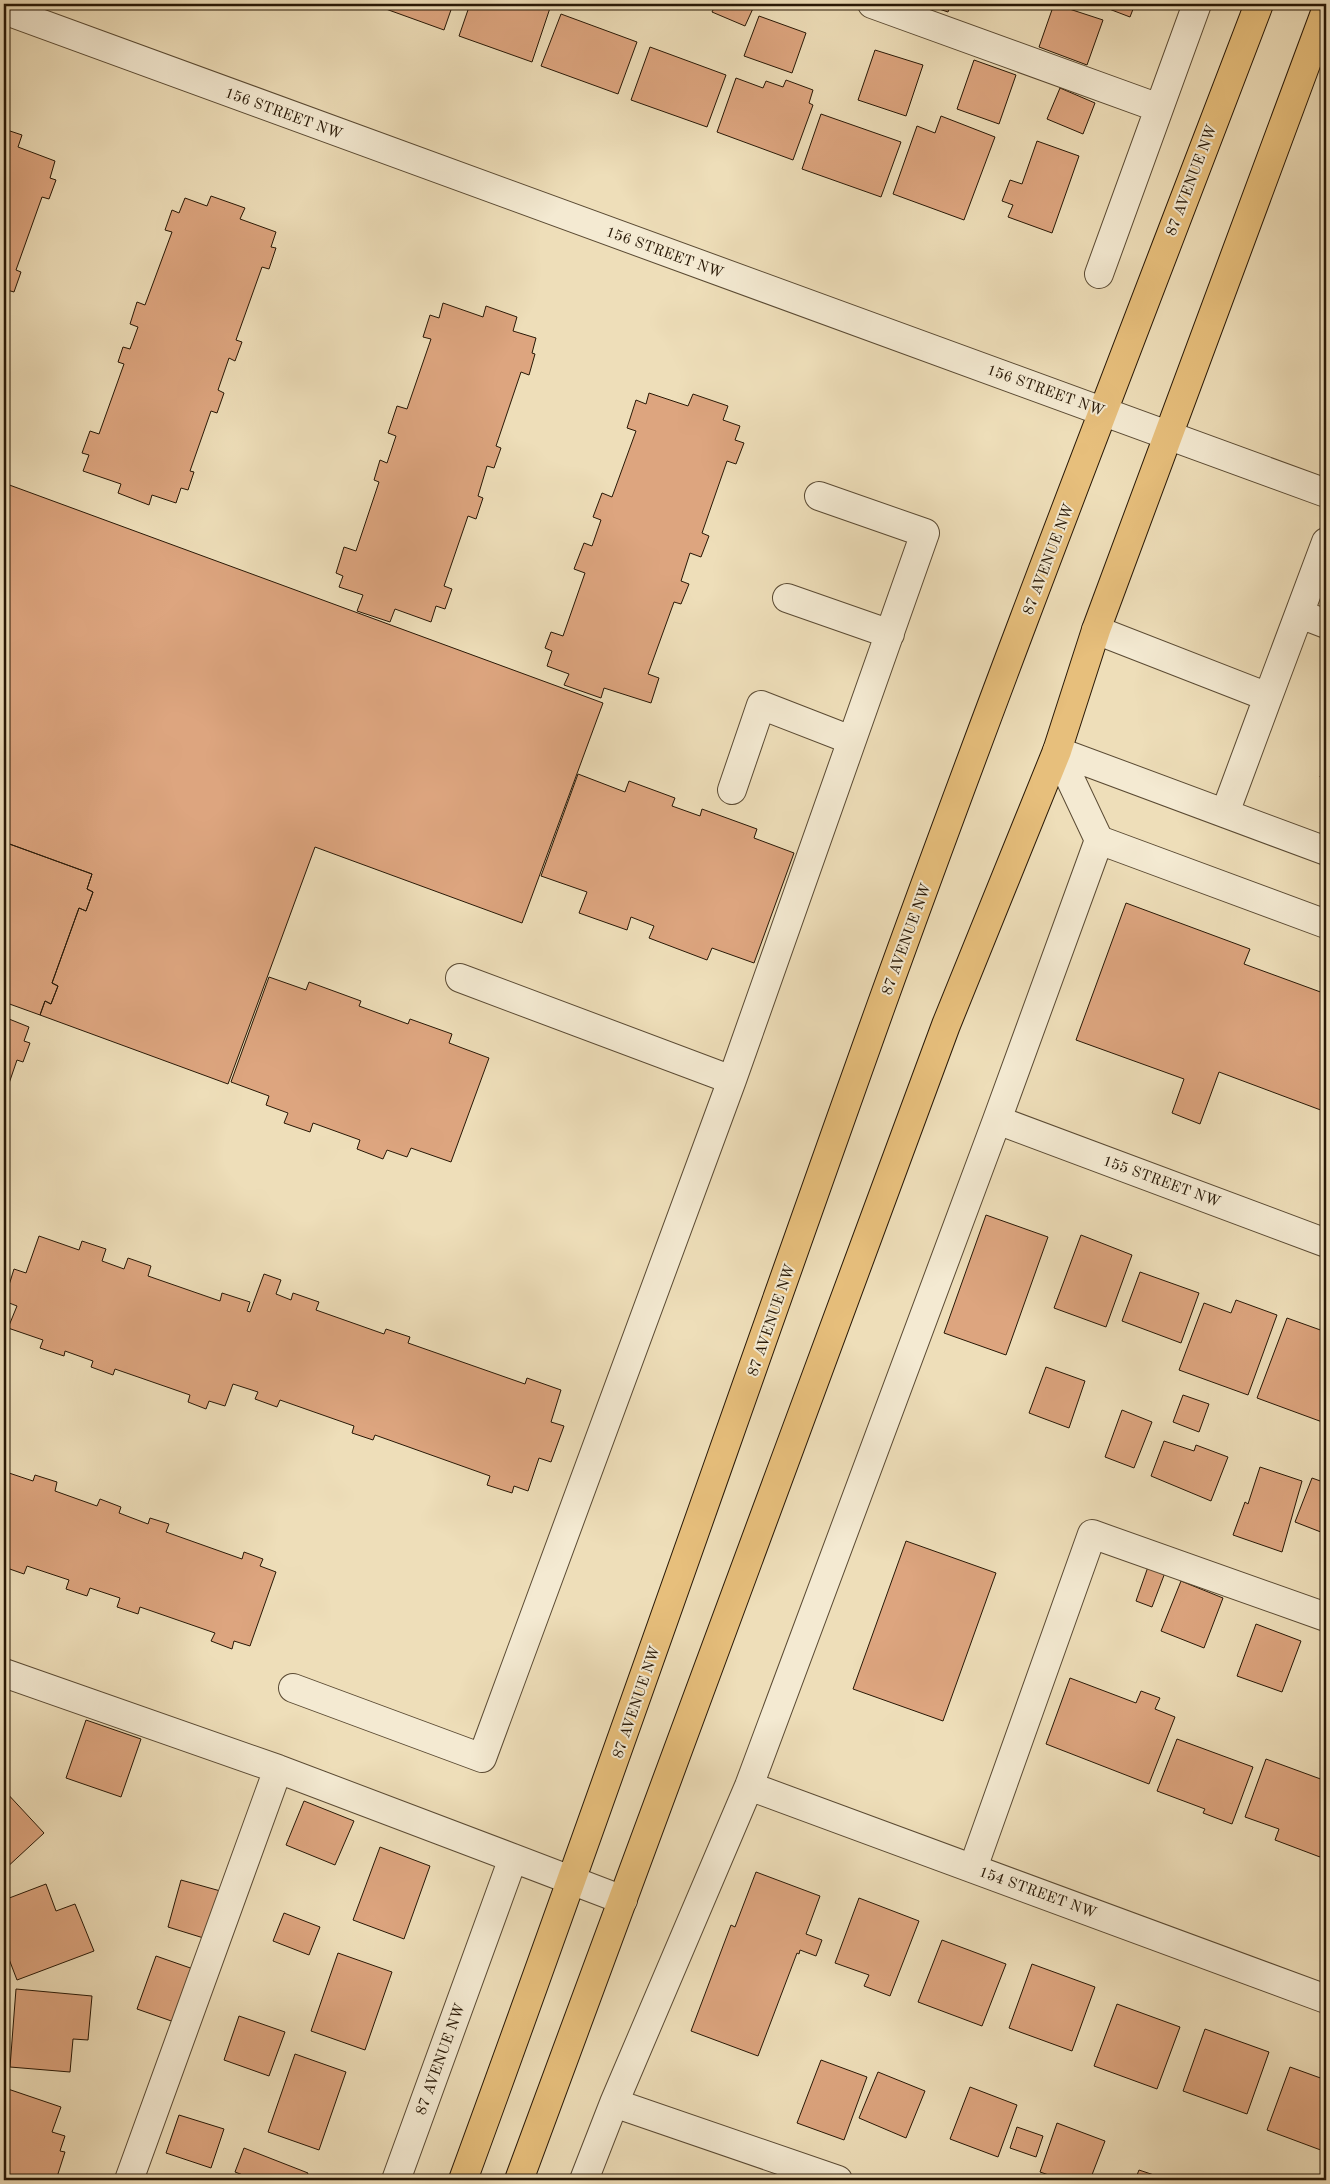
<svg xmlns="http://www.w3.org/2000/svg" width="1330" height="2184" viewBox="0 0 1330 2184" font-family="'Old Standard TT',serif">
<rect width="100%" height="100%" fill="#eedeb9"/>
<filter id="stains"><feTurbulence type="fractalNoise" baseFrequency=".004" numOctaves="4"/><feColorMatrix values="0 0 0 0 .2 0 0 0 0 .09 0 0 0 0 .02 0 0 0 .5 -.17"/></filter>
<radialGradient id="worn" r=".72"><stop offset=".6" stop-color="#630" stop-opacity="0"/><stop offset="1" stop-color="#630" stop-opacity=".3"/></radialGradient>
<path fill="#dda57f" stroke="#281806" d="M372 4H453L444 30Z
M470 4H537L550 8 532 62 459 36Z
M598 4H614L612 9Z
M716 4H755L745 26 712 12Z
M924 4H951L948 12Z
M1054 4 1103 20 1087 65 1039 47Z
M1096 4H1135L1130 17Z
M561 14 637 42 618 94 541 66Z
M759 16 806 33 792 73 744 56Z
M650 47 726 75 707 127 631 100Z
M875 50 923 65 906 116 858 100Z
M974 60 1016 75 999 124 957 109Z
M736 78 763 88 766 81 783 87 786 80 813 90 809 103 813 105 793 160 717 132Z
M1060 88 1095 103 1083 134 1047 119Z
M821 114 901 142 881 197 802 169Z
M941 116 995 137 964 220 893 194 917 126 935 133Z
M4 129 22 135 18 147 55 161 50 178 56 180 49 199 42 197 16 270 21 272 14 292 7 290 4 299Z
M1037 141 1079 156 1052 233 1008 217 1013 205 1002 201 1010 180 1022 184Z
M211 196 245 208 240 219 276 232 271 247 276 248 269 269 262 267 236 340 242 342 235 361 229 358 218 390 224 393 217 413 211 411 190 471 194 472 188 490 181 488 176 503 152 495 149 505 118 493 121 484 83 471 89 455 82 453 90 431 99 434 124 364 118 362 123 347 130 349 138 327 130 324 137 302 145 305 172 232 165 230 172 210 179 213 185 198 207 206Z
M443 303 483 317 486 306 517 317 513 331 536 338 532 353 535 354 529 375 521 372 496 446 501 448 494 468 487 466 478 496 483 498 476 519 468 516 444 586 452 589 445 609 436 606 431 622 395 609 390 622 357 611 363 595 339 587 343 576 336 573 344 547 356 551 379 482 374 480 380 460 387 463 396 436 388 433 397 406 407 409 431 339 423 337 430 315 439 318Z
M649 393 688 406 693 394 728 406 723 420 740 426 735 440 744 443 736 464 727 461 702 533 709 536 701 557 690 553 681 581 689 584 681 604 674 602 648 674 659 678 651 703 604 688 601 698 564 685 569 674 547 666 552 651 545 648 551 632 563 636 585 573 574 569 584 543 592 546 601 520 593 517 602 493 612 497 636 431 627 428 636 400 646 404Z
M4 483 603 703 522 923 315 847 228 1084 40 1015 45 1001 51 1004 58 986 52 983 79 908 86 911 93 892 87 889 92 874 4 842Z
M1326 759V779L1320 777Z
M578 774 625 792 629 781 675 798 672 806 700 816 702 809 757 829 754 838 794 853 754 963 712 948 707 960 649 938 654 926 631 917 627 930 579 913 587 892 541 876Z
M4 842 92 874 87 889 93 892 86 911 79 908 52 983 58 986 51 1004 45 1001 40 1015 4 1002Z
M1126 903 1250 949 1244 964 1326 994V1112L1219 1072 1200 1124 1172 1113 1184 1079 1076 1040Z
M269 977 306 990 309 982 361 1001 359 1006 408 1024 410 1019 452 1034 449 1043 489 1058 451 1162 411 1148 407 1157 387 1150 383 1159 357 1149 360 1140 313 1123 310 1132 284 1123 288 1113 266 1105 269 1096 231 1082Z
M4 1017 29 1027 24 1041 30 1043 23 1062 17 1060 4 1098Z
M986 1215 1048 1237 1006 1355 944 1333Z
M1081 1235 1132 1255 1106 1327 1054 1308Z
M39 1236 79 1250 82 1241 106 1249 102 1261 124 1269 128 1258 151 1266 148 1276 220 1301 222 1293 250 1302 247 1311 250 1312 264 1274 281 1280 276 1294 291 1300 293 1293 319 1302 316 1310 384 1334 386 1329 410 1337 408 1343 525 1384 527 1378 561 1390 551 1422 564 1426 551 1462 539 1458 528 1491 514 1486 512 1493 487 1485 490 1476 375 1435 373 1440 352 1433 354 1426 280 1400 277 1407 255 1399 258 1392 233 1384 225 1406 209 1401 206 1409 188 1402 190 1395 115 1369 113 1375 91 1367 93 1361 65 1351 64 1356 40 1348 43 1340 8 1328 17 1306 4 1301 14 1269 26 1273Z
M1140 1272 1199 1293 1181 1343 1122 1321Z
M1236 1300 1277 1315 1248 1395 1179 1370 1204 1303 1231 1313Z
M1287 1318 1326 1332 1323 1347 1326 1348 1325 1423 1257 1398Z
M1046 1367 1085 1381 1069 1428 1029 1413Z
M1183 1395 1209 1404 1199 1432 1173 1422Z
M1122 1410 1152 1422 1134 1468 1105 1457Z
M1164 1441 1194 1451 1196 1445 1228 1457 1211 1501 1151 1476Z
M1260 1467 1302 1481 1282 1552 1233 1535 1245 1502 1248 1504Z
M6 1472 33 1481 35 1475 57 1482 55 1491 97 1506 100 1499 121 1507 119 1513 148 1524 150 1518 169 1524 166 1532 242 1559 244 1552 263 1559 260 1566 276 1572 250 1646 234 1641 232 1649 211 1641 215 1633 140 1607 138 1614 117 1607 120 1598 90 1588 87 1596 66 1589 69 1580 27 1566 24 1574 4 1567Z
M1312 1478 1326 1483V1534L1295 1522Z
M906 1541 996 1573 943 1721 853 1689Z
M1149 1564 1166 1570 1152 1607 1136 1601Z
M1181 1581 1223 1598 1204 1648 1161 1631Z
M1256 1624 1301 1641 1282 1692 1237 1676Z
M1070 1678 1136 1703 1141 1691 1160 1698 1155 1709 1175 1717 1149 1784 1046 1744Z
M86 1720 141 1739 121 1797 66 1778Z
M1177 1739 1253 1767 1232 1824 1203 1813 1205 1809 1157 1791Z
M1266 1759 1326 1781V1838L1320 1857 1275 1840 1279 1829 1245 1817Z
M4 1790 44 1833 4 1870Z
M304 1801 354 1821 335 1865 286 1845Z
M380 1847 430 1866 404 1939 353 1920Z
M756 1872 820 1896 806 1934 822 1940 816 1956 800 1950 799 1954 797 1953 758 2056 691 2031 731 1925 735 1927Z
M181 1880 224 1892 210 1940 168 1927Z
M46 1884 56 1911 75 1904 94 1951 17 1980 4 1946V1900Z
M859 1898 919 1921 890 1996 864 1986 869 1975 835 1963Z
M284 1913 320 1927 309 1955 273 1941Z
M942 1940 1006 1964 982 2026 918 2002Z
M338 1953 392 1972 365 2050 311 2031Z
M156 1956 199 1971 180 2024 137 2009Z
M1032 1964 1095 1987 1072 2051 1009 2028Z
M16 1989 92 1996 88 2040 73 2039 70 2072 10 2067Z
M1117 2004 1180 2027 1157 2089 1094 2066Z
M239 2016 285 2032 269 2076 224 2060Z
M1205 2029 1269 2052 1247 2114 1183 2091Z
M295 2054 346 2072 319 2150 268 2132Z
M821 2060 867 2077 844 2140 797 2123Z
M1290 2067 1326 2080V2152L1267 2130Z
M878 2072 925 2091 906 2138 859 2118Z
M970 2087 1017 2105 998 2157 950 2139Z
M5 2088 61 2107 52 2132 65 2136 60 2151 65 2152 56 2180H4Z
M179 2115 224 2129 211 2168 166 2153Z
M1057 2123 1105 2141 1090 2180H1063L1040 2172Z
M1017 2127 1043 2136 1036 2157 1010 2148Z
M244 2148 308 2173 305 2180H246L248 2177 235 2172Z
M1139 2170 1169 2180H1135Z"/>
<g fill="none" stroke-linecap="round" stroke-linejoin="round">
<g stroke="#5a4a33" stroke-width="30">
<path id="minor" d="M872 4 1159 108
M4 10 1326 493
M1099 274 1197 4
M787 598 890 634
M1300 614 1326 624
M1096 630 1268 697 1326 542
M1057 751 1326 851
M732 790 761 705 851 740
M1225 813 1268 697
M1099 840 1326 924
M460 978 732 1080
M997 1120 1326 1243
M4 1673 278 1769 513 1858
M293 1688 482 1758 732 1080 925 533 819 496
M749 1786 1326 1999
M973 1868 1092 1534 1326 1617
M614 2103 838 2180
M129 2180 278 1769
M396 2180 513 1858 623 1900
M584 2180 614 2103 749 1786 997 1120 1099 840 1057 751"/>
</g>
<g stroke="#281806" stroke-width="30">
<path id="major" d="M463 2180C606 1790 741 1397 881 1006 1002 670 1132 337 1259 4
M519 2180 946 1025 1057 751 1096 630 1326 10"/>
</g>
<use href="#minor" stroke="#f4ead2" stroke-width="28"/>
<use href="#major" stroke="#e7bf7c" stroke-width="28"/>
</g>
<g text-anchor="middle" stroke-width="4" stroke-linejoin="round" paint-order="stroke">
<g font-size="15" fill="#281806" stroke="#f4ead2">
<text transform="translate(284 113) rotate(20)" y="5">156 STREET NW</text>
<text transform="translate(1191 180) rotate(-69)" y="5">87 AVENUE NW</text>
<text transform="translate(665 252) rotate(20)" y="5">156 STREET NW</text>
<text transform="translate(1046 390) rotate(20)" y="5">156 STREET NW</text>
<text transform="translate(1048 559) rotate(-69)" y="5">87 AVENUE NW</text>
<text transform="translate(906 939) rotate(-70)" y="5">87 AVENUE NW</text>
<text transform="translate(1162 1181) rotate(20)" y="5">155 STREET NW</text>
<text transform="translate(771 1320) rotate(-71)" y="5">87 AVENUE NW</text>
<text transform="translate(636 1702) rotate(-71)" y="5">87 AVENUE NW</text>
<text transform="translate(1038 1892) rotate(20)" y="5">154 STREET NW</text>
<text transform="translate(440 2059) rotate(-70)" y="5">87 AVENUE NW</text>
</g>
</g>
<rect width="1330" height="2184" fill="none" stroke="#eedeb9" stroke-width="20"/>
<rect x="5" y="5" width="1320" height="2174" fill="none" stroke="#281806" stroke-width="2.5"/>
<rect x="10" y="10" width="1310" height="2164" fill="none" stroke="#281806"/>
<rect width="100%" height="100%" filter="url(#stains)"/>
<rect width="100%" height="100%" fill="url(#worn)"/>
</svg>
